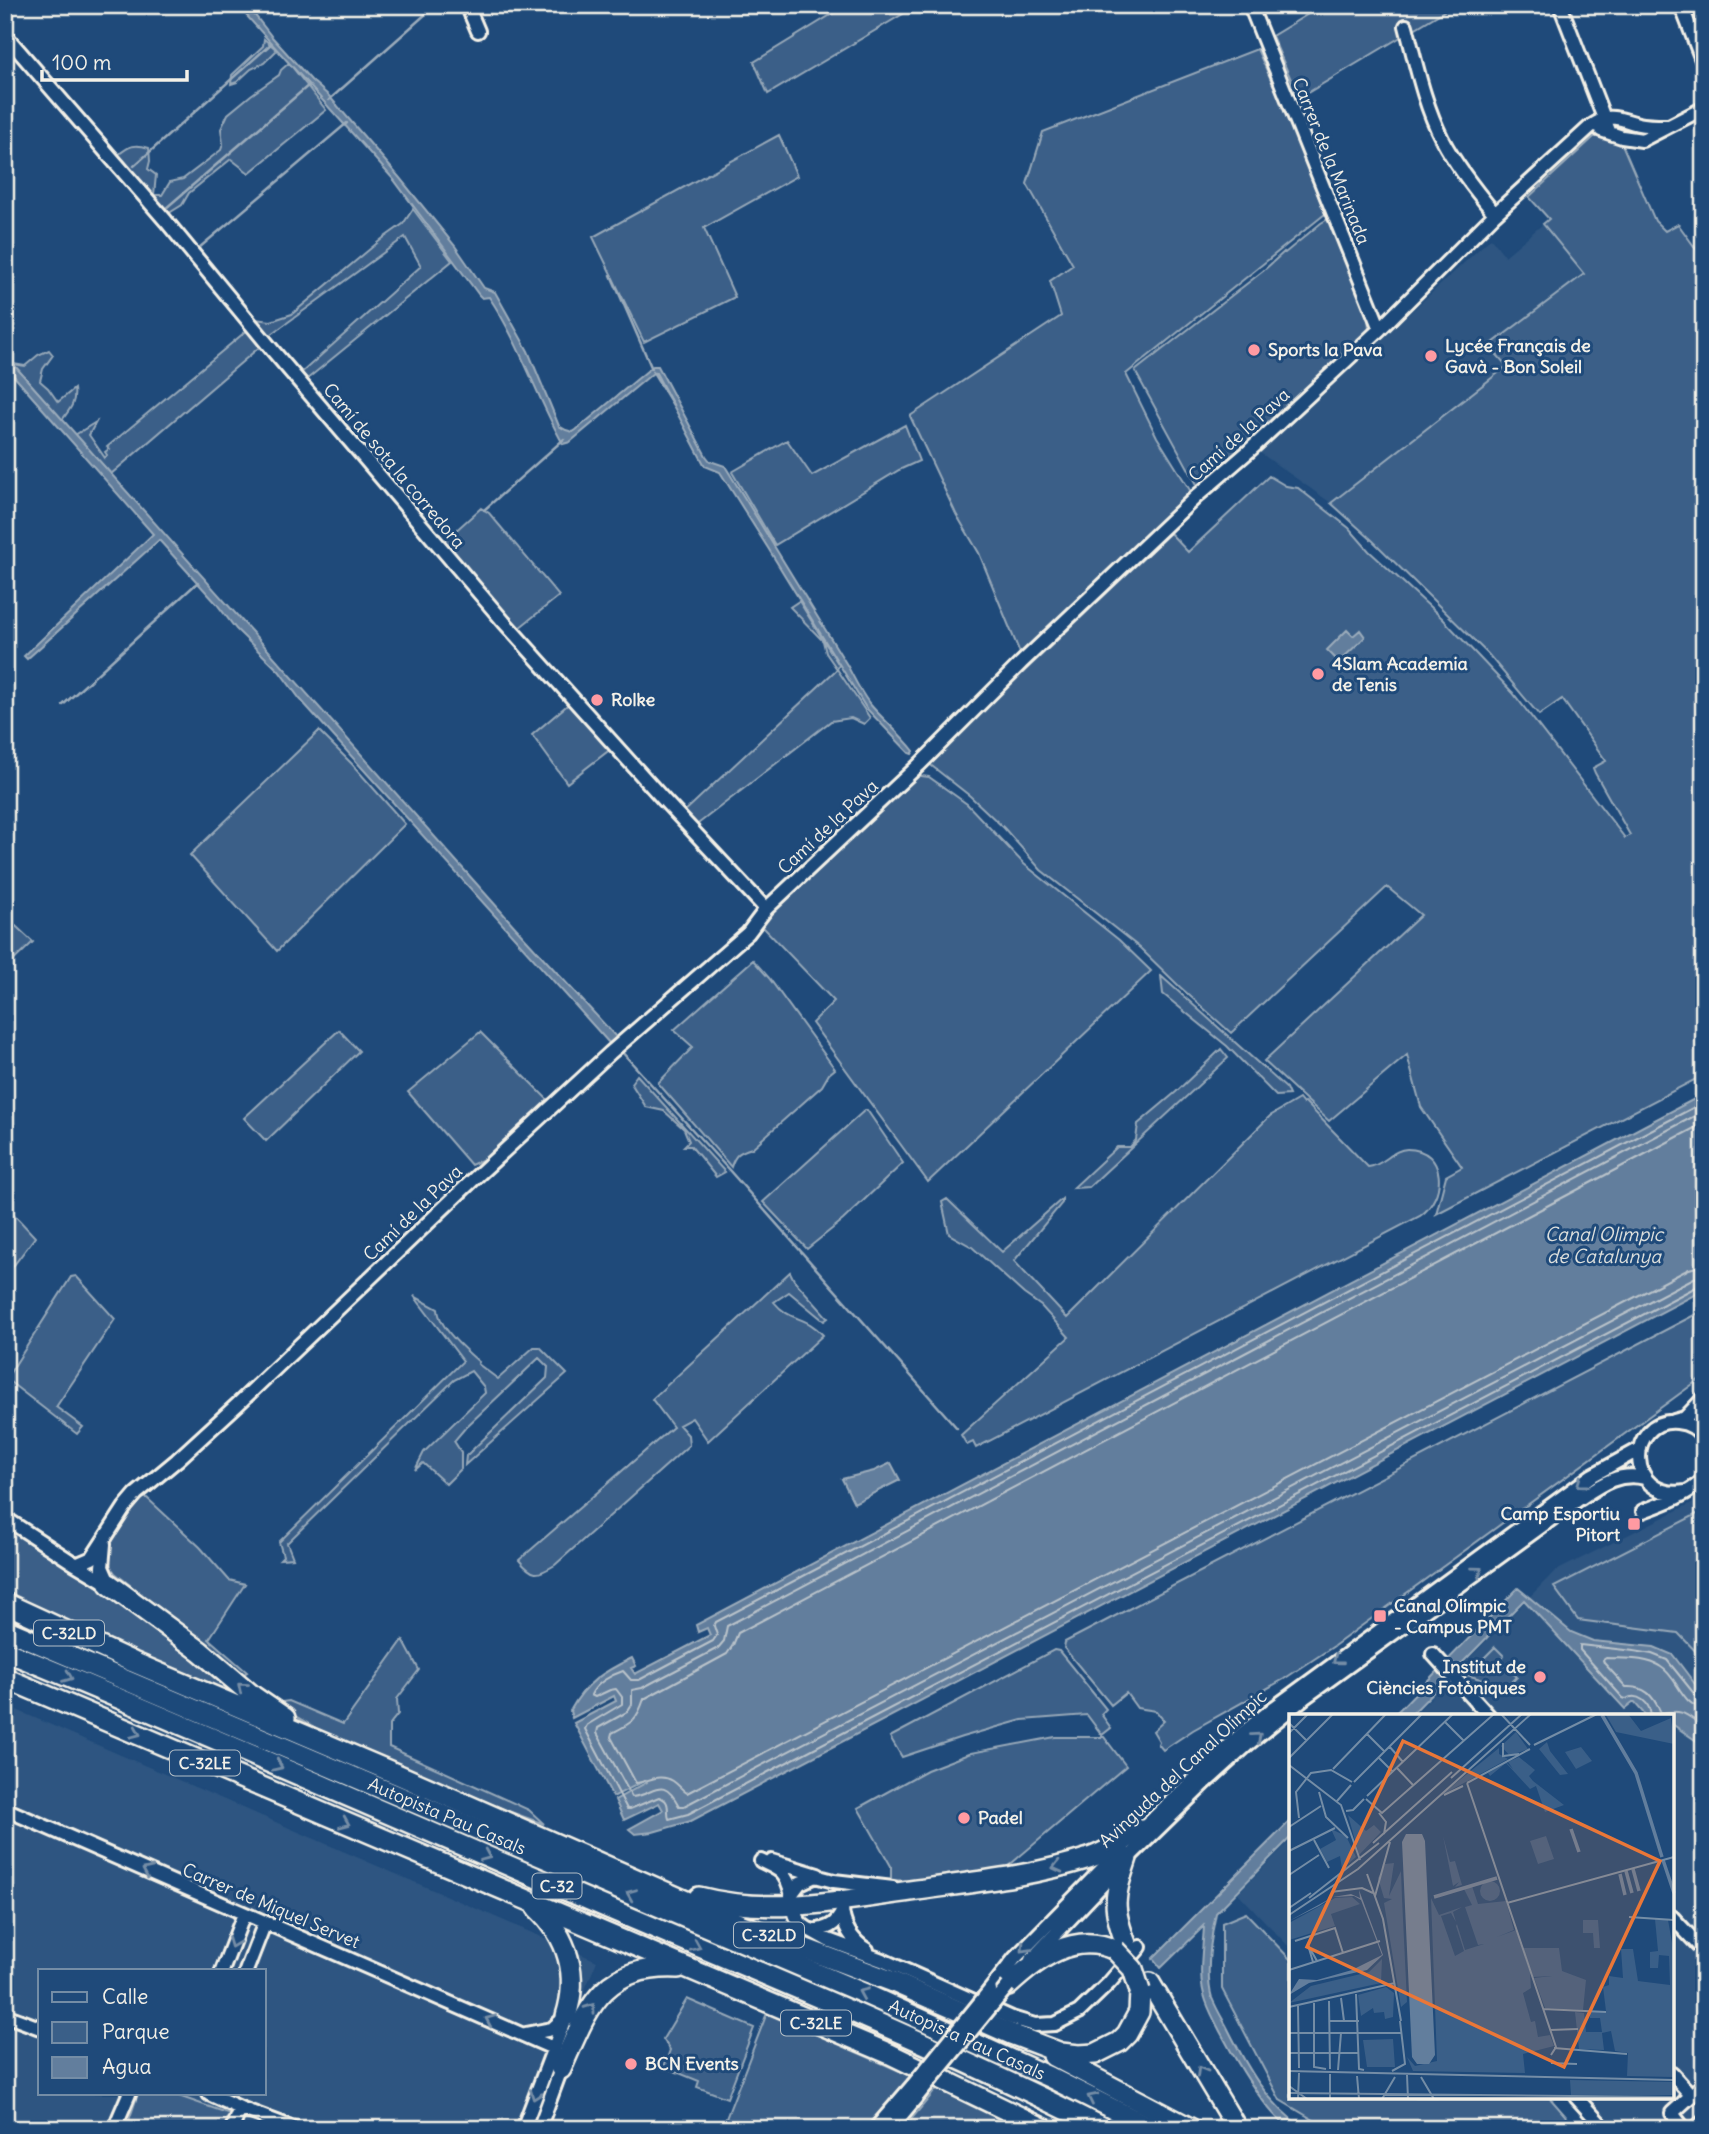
<svg xmlns="http://www.w3.org/2000/svg" width="1709" height="2134" viewBox="0 0 1709 2134" font-family="Delius,sans-serif">
<rect width="100%" height="100%" fill="#1f4a7a"/>
<filter id="ink" filterUnits="userSpaceOnUse"><feTurbulence type="fractalNoise" baseFrequency=".0143" numOctaves="2"/><feDisplacementMap in="SourceGraphic" scale="14" xChannelSelector="R" yChannelSelector="G"/><feConvolveMatrix kernelMatrix="1 2 1 2 8 2 1 2 1" color-interpolation-filters="sRGB"/></filter>
<g filter="url(#ink)">
<path fill="#2d5581" fill-rule="evenodd" d="M1543 224 1584 273 1489 346 1508 366 1468 399 1331 503 1259 452 1491 238 1505 256Z
M1698 1500H1704V2129H1592L1564 2097H1672V1716H1413L1554 1572Z
M5 1705 597 1961 526 2129H5ZM40 1971H264V2094H40Z
M1291 1840V1949L1238 1893Z"/>
<path fill="#3a5f88" stroke="#97a8b8" stroke-width="2" d="M847 5H918L768 94 754 62Z
M1323 5H1454L1299 98 1272 36Z
M264 39 277 50 264 63 251 69 237 82 231 84 232 75 263 46Z
M1257 49 1289 119 1325 214 1126 374 1157 437 1193 495 1022 658 979 553 956 514 910 416 1061 316 1050 281 1073 265 1027 184 1043 132Z
M289 63 326 110 249 173 231 159 189 193 182 205 166 215 138 182 137 176 118 155C129 146 134 143 149 148L150 161 148 169 156 175 154 195H162L170 182 183 179 221 150 223 144 221 129 228 114 251 95 279 75 281 70Z
M779 135 797 176 704 228 735 297 644 342 593 237Z
M1606 136 1622 144 1655 221 1665 231 1678 224 1704 260V1075L1436 1214 1446 1176 1462 1167 1421 1107 1407 1055 1329 1121 1264 1061 1421 915 1387 887 1231 1033 1180 987 1140 948 1041 870 1004 828 970 796 928 763 1170 533 1188 552 1269 476 1286 486 1298 488 1349 528 1369 551 1442 618 1513 693 1625 838 1630 835 1595 773 1593 768 1606 761 1562 699 1539 715 1488 654 1372 540 1331 503 1507 366 1489 346 1584 274 1543 224 1549 219 1529 197 1594 137Z
M413 209 452 261 306 380 300 374 421 266 405 237 269 336 255 319 271 321 292 314 382 239 403 224Z
M1330 218 1368 315 1369 330 1200 490 1135 371 1263 271 1284 252 1285 253 1321 223Z
M250 328 263 344 111 474 75 435 96 422 89 435 105 458 107 455 105 452 109 449 107 447Z
M49 350 53 355 43 369 40 381 48 388 58 402 74 389C76 403 70 409 62 420L13 364 25 366 38 355Z
M905 425 919 461 899 470 775 545 732 472 787 440 812 476Z
M481 508 489 513 559 596 519 628 444 546 443 542Z
M799 601 839 665 837 669 870 718 864 724 851 718 831 721 694 827 682 814 837 669 826 653 823 641 790 607Z
M571 702 612 748 567 783 532 735Z
M319 731 352 764 405 824 277 951 190 855Z
M914 775 929 777 967 804 1024 864 1119 940 1151 971 928 1182 812 1023 834 1001 762 926 791 891Z
M5 916 33 942 5 969Z
M753 960 769 978 835 1069 829 1074 822 1086 752 1148C739 1152 735 1154 731 1167L658 1083 693 1047 674 1030Z
M1161 976 1286 1088 1289 1095 1276 1096 1227 1046 1163 994Z
M339 1030 359 1051 266 1141 244 1118Z
M480 1032 548 1100 488 1157 471 1165 408 1092Z
M1221 1049 1228 1058 1089 1187 1073 1188 1117 1147H1130L1136 1140 1138 1124 1176 1092Z
M637 1075 725 1172 716 1177 691 1146H684L689 1141 684 1129 664 1111 646 1107 631 1083Z
M1299 1099 1303 1104 1305 1102 1368 1167C1383 1166 1393 1149 1407 1149 1447 1149 1447 1197 1420 1216L976 1448 973 1442 967 1445 961 1435 1069 1337 1041 1306 1024 1294 972 1247 949 1234 942 1202 947 1199 1002 1252 1062 1199V1203L1014 1261 1067 1318 1270 1116Z
M865 1110H867L903 1163 843 1220 807 1249 763 1202Z
M5 1205 35 1237 5 1277Z
M790 1272 794 1280 828 1318 824 1321 789 1292 774 1302C790 1322 806 1315 823 1335L708 1441 692 1418 679 1425 688 1435 689 1445 555 1565C537 1576 533 1577 519 1560L673 1427 652 1399Z
M76 1276 115 1319 56 1407 83 1427 77 1434 6 1379 71 1277Z
M414 1296 438 1309C439 1328 465 1350 479 1362L478 1364 498 1379 534 1347H540L567 1374 465 1465 466 1456 547 1378 548 1367 539 1358 466 1427 454 1441 461 1452V1469L446 1484 423 1463 415 1470 424 1452 485 1393 484 1387 471 1371 454 1380 287 1543 293 1558 280 1559 283 1556 279 1542 463 1361Z
M1704 1310V1376L1334 1646 1284 1679 1193 1730 1163 1750 1158 1744 1159 1741 1153 1731 1164 1721 1156 1711 1137 1708 1126 1693 1111 1705 1064 1648 1065 1642Z
M143 1498H147L200 1547 229 1580 245 1584 209 1639 247 1672 239 1677 200 1641 115 1573C96 1551 128 1514 143 1498Z
M1697 1514H1704V1660L1678 1633 1578 1620 1554 1587Z
M5 1527 149 1620 254 1706 5 1597Z
M403 1640 419 1670 397 1699 398 1714 389 1725V1747L529 1810 544 1824 508 1811 328 1735 273 1703 289 1701 343 1724Z
M1495 1647 1504 1656 1501 1661 1517 1677 1507 1687 1467 1675Z
M1054 1650 1059 1651 1106 1709 1101 1714 1111 1728 1102 1735 1087 1715 1022 1720 962 1737 902 1757 890 1737Z
M1055 1737H1104L1126 1766 1006 1868 918 1881 891 1880V1866L858 1808 927 1770 971 1753Z
M1246 1913 1291 1960V2097H1549L1577 2129H1329L1280 2100 1222 1989V1923Z
M687 1999 754 2028 727 2098 697 2087 699 2081 664 2067 670 2050 663 2039Z
M767 2013 911 2076 866 2129H722Z
M939 2086 1031 2129H903Z
M138 2094H173L230 2114 224 2129H126Z"/>
<path fill="#627e9d" stroke="#9cacbb" stroke-width="2" d="M237 5H247L272 37 311 80 329 96 399 177 455 246 484 288 495 292 528 351 559 426 566 430 573 432 576 430 653 366H658L706 456 710 461 725 466 847 665C854 678 860 691 869 703 883 720 901 734 914 751L912 754 909 753 866 708 768 548 720 472 705 466 656 373H653L570 442 563 444C536 396 520 343 489 297L482 298 479 295 394 180Z
M5 355 516 928 617 1038 610 1044 300 699 279 671 236 629 216 603 159 540 27 659 24 656 153 534 5 366Z
M1347 630 1353 636 1360 630 1365 637 1339 662 1327 650Z
M1704 1094V1290L691 1821 653 1832 635 1834 629 1829 663 1810 659 1803 624 1820 615 1800 647 1782 646 1780 613 1797 574 1723 616 1701 614 1696 572 1718 570 1711C586 1682 603 1672 632 1658L636 1666 631 1668 635 1674 710 1635 707 1628 698 1632 696 1625Z
M891 1463 900 1480 854 1503 842 1479 874 1471Z
M1518 1588 1571 1632 1593 1641 1654 1647 1673 1655 1704 1696V1746L1672 1724V1716H1646L1634 1702 1625 1709 1524 1600 1410 1716H1393Z
M1291 1820V1837L1216 1913C1211 1937 1205 1975 1212 1998 1216 2008 1222 2018 1227 2027 1248 2069 1266 2102 1304 2129 1301 2129 1297 2130 1293 2129 1268 2122 1215 2027 1206 2001 1197 1977 1203 1950 1204 1926L1161 1968 1153 1958Z"/>
<g fill="none" stroke-linecap="round" stroke-linejoin="round">
<path stroke="#bac3ca" stroke-width="2" d="M1704 1102 716 1622 714 1626 717 1635 713 1641 639 1680H631L623 1671C611 1675 596 1683 591 1695L595 1697 610 1690 616 1689 622 1697V1704L587 1725 585 1729 627 1809H630L659 1797C672 1801 666 1811 669 1819L688 1814 1698 1286 1704 1285
M1704 1111 727 1626 724 1641 718 1648 642 1688 632 1690V1704L627 1712 598 1728 597 1733 632 1797C655 1795 662 1774 679 1806H684L1694 1278 1704 1276
M1704 1123 738 1633 733 1645 727 1654 644 1699C637 1720 632 1723 612 1733L611 1737 636 1783C649 1781 660 1773 673 1781 679 1785 682 1790 687 1793L1689 1269 1704 1265
M1704 1708C1681 1706 1678 1677 1661 1667 1646 1657 1624 1659 1606 1658L1603 1660 1604 1663 1626 1687C1645 1686 1653 1695 1661 1713 1684 1709 1685 1714 1704 1727
M1651 1716C1650 1703 1638 1692 1626 1699L1623 1698 1580 1650V1645L1634 1651 1652 1654 1667 1660 1696 1696 1704 1699"/>
<path stroke="#9cacbb" stroke-width="2.5" d="M329 100 436 5
M134 166 272 43
M165 209 309 85
M199 248 347 123
M611 275 652 369
M653 372 673 405
M484 510 564 439
M63 705 198 582
M621 1051 729 1170 957 1428"/>
<g stroke="#f4f1e8" stroke-width="18">
<path id="minor" d="M467 5 478 31
M1250 5 1380 329
M1560 5 1609 131
M1681 5 1704 65
M1406 26C1416 64 1424 104 1442 139 1456 166 1475 190 1495 214
M5 35 166 221 274 352 504 622 664 800 766 909
M1601 130 1622 137 1642 140 1704 108
M1674 1421 1685 1418 1704 1398
M1686 1492C1624 1502 1626 1417 1677 1422 1689 1423 1698 1428 1704 1439
M1643 1511C1662 1504 1690 1494 1704 1479
M5 1518 72 1562 109 1584
M104 1544 102 1567 109 1583
M78 1564 92 1558 125 1507 136 1494 177 1460 238 1404 476 1177 610 1053 748 933 766 909 919 765 1021 663 1197 496 1249 451 1380 329 1495 214 1590 127C1612 112 1615 118 1638 124 1647 126 1657 126 1667 126
M1433 1654 1489 1716
M5 1809 553 2048 561 2069 539 2129
M1136 1835 1240 1735 1275 1707 1591 1476 1640 1449
M761 1861C769 1865 781 1869 785 1877 799 1897 784 1918 812 1931 826 1929 836 1926 842 1912
M772 1861 818 1875
M791 1895 800 1883 815 1876 834 1881 893 1888
M842 1907C842 1925 852 1941 867 1950
M1672 1917 1704 1951
M812 1931 828 1940 882 1960 1012 2018 1035 2025 1055 2024 1079 2012 1109 1983 1140 1947
M1031 1960 1120 1866 1206 1782 1248 1744 1304 1698 1579 1499C1600 1485 1619 1471 1645 1478
M222 1971 244 1914
M246 1971 265 1922
M990 1990 1015 1958 1123 1848
M5 2015 40 2028
M526 2034 552 2029 563 2019
M1672 2074 1691 2095
M209 2094 240 2108 296 2129
M1576 2097 1605 2129
M114 2129 129 2094
M232 2129 240 2108
M523 2129 566 2016
M875 2129 913 2085
M890 2129 919 2094
M1684 2129 1672 2113 1704 2084
M1695 2129 1704 2121"/>
</g>
<g stroke="#f4f1e8" stroke-width="24">
<g id="highway">
<path d="M109 1584 200 1651 253 1696 285 1718"/>
<path d="M5 1603 133 1662 399 1775 734 1922 891 1981 1011 2034 1061 2053 1079 2055 1095 2054 1119 2042 1127 2034 1139 2012 1140 1991"/>
<path id="s1" d="M5 1629 863 1993 1049 2077 1153 2129"/>
<path d="M5 1651C199 1730 389 1815 582 1897 757 1972 935 2043 1105 2129"/>
<path d="M5 1678 890 2054 1045 2129"/>
<path d="M699 1897C770 1916 846 1900 917 1890 975 1882 1033 1876 1089 1858 1108 1852 1124 1840 1141 1830"/>
<path d="M537 1908C568 1937 579 1975 566 2016"/>
<path d="M1127 1946C1111 1906 1114 1898 1127 1858"/>
<path d="M1150 1983 1237 2129"/>
<path d="M1008 1986C1037 1959 1074 1931 1115 1950"/>
<path d="M1053 2056 1192 2129"/>
<path d="M561 2069C588 2009 600 1965 678 1968"/>
</g>
</g>
<use href="#minor" stroke="#1f4a7a" stroke-width="12"/>
<use href="#highway" stroke="#1f4a7a" stroke-width="19"/>
<g stroke="#f4f1e8" stroke-width="18" stroke-linecap="butt">
<path id="minor-bridge" d="M913 2085 990 1990
M919 2094 1008 1986"/>
</g>
<g stroke="#f4f1e8" stroke-width="24" stroke-linecap="butt">
<path id="highway-bridge" d="M1115 1950 1133 1969 1140 1991"/>
</g>
<use href="#minor-bridge" stroke="#1f4a7a" stroke-width="12"/>
<use href="#highway-bridge" stroke="#1f4a7a" stroke-width="19"/>
</g>
<defs><path id="oneway-chevron" d="M-2-3.5L2.5 0L-2 3.5" fill="none" stroke-width="1.6" stroke-linecap="round" stroke-linejoin="round" transform="scale(1.75)"/></defs>
<g stroke="#748da6">
<use href="#oneway-chevron" transform="translate(1581 1483) rotate(144)"/>
<use href="#oneway-chevron" transform="translate(1478 1571) rotate(-36)"/>
<use href="#oneway-chevron" transform="translate(1337 1660) rotate(143)"/>
<use href="#oneway-chevron" transform="translate(68 1677) rotate(22)"/>
<use href="#oneway-chevron" transform="translate(242 1687) rotate(-140)"/>
<use href="#oneway-chevron" transform="translate(136 1733) rotate(23)"/>
<use href="#oneway-chevron" transform="translate(1257 1737) rotate(-40)"/>
<use href="#oneway-chevron" transform="translate(278 1766) rotate(24)"/>
<use href="#oneway-chevron" transform="translate(345 1823) rotate(23)"/>
<use href="#oneway-chevron" transform="translate(486 1856) rotate(23)"/>
<use href="#oneway-chevron" transform="translate(1057 1867) rotate(166)"/>
<use href="#oneway-chevron" transform="translate(147 1871) rotate(-156)"/>
<use href="#oneway-chevron" transform="translate(631 1894) rotate(-157)"/>
<use href="#oneway-chevron" transform="translate(233 1943) rotate(111)"/>
<use href="#oneway-chevron" transform="translate(696 1946) rotate(23)"/>
<use href="#oneway-chevron" transform="translate(1025 1948) rotate(133)"/>
<use href="#oneway-chevron" transform="translate(863 1993) rotate(-157)"/>
<use href="#oneway-chevron" transform="translate(591 2008) rotate(-55)"/>
<use href="#oneway-chevron" transform="translate(490 2020) rotate(-157)"/>
<use href="#oneway-chevron" transform="translate(1201 2071) rotate(-120)"/>
<use href="#oneway-chevron" transform="translate(535 2095) rotate(110)"/>
<use href="#oneway-chevron" transform="translate(1092 2098) rotate(-154)"/>
</g>
</g>
<g fill="#ff9aa2" stroke="#1f4a7a" stroke-width="2.5">
<circle cx="1254" cy="350" r="7"/>
<circle cx="1431" cy="356" r="7"/>
<circle cx="1318" cy="674" r="7"/>
<circle cx="597" cy="700" r="7"/>
<rect x="1627" y="1517" width="14" height="14" rx="3.5"/>
<rect x="1373" y="1609" width="14" height="14" rx="3.5"/>
<circle cx="1540" cy="1677" r="7"/>
<circle cx="964" cy="1818" r="7"/>
<circle cx="631" cy="2064" r="7"/>
</g>
<g text-anchor="middle" stroke-width="6" stroke-linejoin="round" paint-order="stroke">
<g fill="#1f4a7a" stroke="#b4bfc7" stroke-width="2">
<rect x="34" y="1620.5" width="70" height="25" rx="5"/>
<rect x="170" y="1750.5" width="70" height="25" rx="5"/>
<rect x="532.5" y="1873.5" width="49" height="25" rx="5"/>
<rect x="734" y="1922.5" width="70" height="25" rx="5"/>
<rect x="781" y="2010.5" width="70" height="25" rx="5"/>
</g>
<g font-size="16" font-weight="bold" fill="#f4f1e8">
<text x="69" y="1639">C-32LD</text>
<text x="205" y="1769">C-32LE</text>
<text x="557" y="1892">C-32</text>
<text x="769" y="1941">C-32LD</text>
<text x="816" y="2029">C-32LE</text>
</g>
<g font-size="18" fill="#f4f1e8" stroke="#1f4a7a">
<text transform="translate(1331 161) rotate(68)" y="6">Carrer de la Marinada</text>
<text transform="translate(1239 435) rotate(-42)" y="6">Camí de la Pava</text>
<text transform="translate(394 466) rotate(50)" y="6">Camí de sota la corredora</text>
<text transform="translate(828 827) rotate(-43)" y="6">Camí de la Pava</text>
<text transform="translate(413 1213) rotate(-44)" y="6">Camí de la Pava</text>
<text transform="translate(1183 1769) rotate(-43)" y="6">Avinguda del Canal Olímpic</text>
<text dy="6" stroke="none"><textPath href="#s1" startOffset="480">Autopista Pau Casals</textPath></text>
<text transform="translate(271 1906) rotate(23)" y="6">Carrer de Miquel Servet</text>
<text dy="6" stroke="none"><textPath href="#s1" startOffset="1046">Autopista Pau Casals</textPath></text>
</g>
<g font-size="18" font-weight="bold" fill="#f4f1e8" stroke="#1f4a7a" text-anchor="start">
<text x="1445" y="352">Lycée Français de<tspan x="1445" dy="21">Gavà - Bon Soleil</tspan></text>
<text x="1268" y="356">Sports la Pava</text>
<text x="1332" y="670">4Slam Academia<tspan x="1332" dy="21">de Tenis</tspan></text>
<text x="611" y="706">Rolke</text>
<text x="1620" y="1520" text-anchor="end">Camp Esportiu<tspan x="1620" dy="21">Pitort</tspan></text>
<text x="1394" y="1612">Canal Olímpic<tspan x="1394" dy="21">- Campus PMT</tspan></text>
<text x="1526" y="1673" text-anchor="end">Institut de<tspan x="1526" dy="21">Ciències Fotòniques</tspan></text>
<text x="978" y="1824">Padel</text>
<text x="645" y="2070">BCN Events</text>
</g>
<g font-size="19" font-style="italic" fill="#dee0dd" stroke="#1f4a7a">
<text x="1604" y="1241">Canal Olimpic<tspan x="1604" dy="22">de Catalunya</tspan></text>
</g>
</g>
<g transform="translate(1289 1714)">
<rect width="385" height="385" fill="#1f4a7a"/>
<path d="M339 0 352 17 382 4 385 30 327 18 317 1ZM227 18 239 35 221 42 212 32ZM258 28 261 37 279 60 271 61 250 35ZM292 33 303 47 287 55 276 38ZM210 34V40L219 45 151 82ZM230 43 246 56 240 62 244 67 275 91 256 98 247 72 241 75 217 49 201 62 199 59 217 48 224 55 219 48ZM59 101 77 117 85 111 92 118 70 141ZM42 115 57 122 67 143 53 155 51 142 38 148 31 135 47 126ZM154 122 161 148 166 147 173 171 166 173 170 168 164 172ZM257 122 265 145 249 150 241 127ZM105 149 100 182 112 157 113 184 118 288 112 293 95 189 103 185 95 184 89 164 96 150ZM191 177a10 10 0 1 1 20 0a10 10 0 1 1-20 0ZM183 172 189 190 217 187 225 216 208 223 227 216 241 258 242 274 234 279 242 308 246 307 249 323 261 321 265 332 234 340 236 359 124 357 118 343 126 352 148 347 142 184 150 201 173 193 164 198 167 208 162 199 152 202 166 242 175 237 167 212 168 210 176 236 195 230 189 231 176 193 183 191 175 175ZM63 183 71 190 42 200 46 212 0 226V209L46 184ZM366 205 379 206 385 240V363L338 362 339 339 326 337 322 317 313 319 315 336 290 335 286 298 295 299 297 318H313L311 304H301V298L317 297 314 273 320 271V262L334 264 332 235H344L349 267 381 271 380 242 370 241 369 254H361V238L369 237ZM294 206H309L311 234H305L304 219H294ZM234 234H270L273 257 297 266 294 296 256 294 245 264 263 262 244 263ZM93 245 92 269 0 289 22 272 80 258ZM97 273 105 279 104 303 96 305 95 298 85 299 84 294 72 302 69 281ZM104 325 106 353H78L74 326ZM281 366 385 368V381H282Z" fill="#3a5f88"/>
<path d="M117 120H133L136 127 146 341 140 350H128L123 343 113 128ZM70 176 94 241 78 256 20 269 0 281 10 265 28 266 63 256 93 241 72 186 65 182 44 183 30 192 0 207 44 183 62 180 71 184Z" fill="#627e9d"/>
<path fill="none" stroke="#627e9d" stroke-width="3.5" d="M313 1 347 59 373 143M282 115 290 138M374 146 385 179M344 155 350 177M337 157 343 179M331 160 336 181M145 183 208 164"/>
<path fill="none" stroke="#748da6" stroke-width="2" d="M212 0 241 31M156 8 175 27M0 9 18 27M0 19 19 0M78 20 95 37M214 29V42L230 40M245 31 308 0M100 32 114 48M89 43 104 58M0 44 44 0M0 51 52 91 71 146M108 54 124 71M44 55 97 0M162 64 233 0M65 68 133 0M178 69 263 321 267 333 262 341M178 69 241 35M30 78 37 103 59 124M155 81 174 72M78 82 164 0M77 85 93 99 205 0M48 87 62 71M57 97 64 96 75 85M90 99 97 108 95 120M10 104 7 78 22 59 42 56 63 68M0 113 32 92M25 126 40 154M84 129 163 58M0 137 46 114M78 160 94 205 112 307M0 161 30 141M42 178 73 174 84 179M86 182 101 128M20 184 90 129M218 189 385 143M0 194 22 179M0 201 69 155 242 0M340 203 385 206M6 227 46 214 54 239M24 248 19 231 28 247M0 256 91 227M67 280 70 355 75 356M52 284 55 307M40 287 41 355M25 289V353L37 355M9 292 10 354M0 293 106 269M254 295 317 298M40 307H70M261 316 289 315M0 319H112M265 334 338 340M0 339H70M262 349 288 350M49 356 52 319M0 357 385 366M103 357 116 350 111 307M41 360V385M118 361 119 385M68 362 70 385M132 363 145 385M0 372 18 385M0 379 385 383M9 385 10 359M93 385 106 363"/>
<path fill="#ea7738" fill-opacity="0.15" stroke="#ea7738" stroke-width="3.5" d="M114 27 371 147 275 353 18 233Z"/>
<rect width="385" height="385" fill="none" stroke="#f4f1e8" stroke-width="3.5"/>
</g>
<rect width="1709" height="2134" fill="none" stroke="#1f4a7a" stroke-width="28"/>
<rect x="14" y="14" width="1681" height="2106" fill="none" stroke="#f4f1e8" stroke-width="2.5" filter="url(#ink)"/>
<rect x="38" y="1969" width="228" height="126" fill="#1f4a7a" stroke="#748da6" stroke-width="2"/>
<rect x="52" y="1992" width="35" height="10" fill="#1f4a7a" stroke="#748da6" stroke-width="2"/>
<text x="102" y="2004" font-size="21" fill="#f4f1e8">Calle</text>
<rect x="52" y="2022" width="35" height="21" fill="#3a5f88" stroke="#748da6" stroke-width="2"/>
<text x="102" y="2039" font-size="21" fill="#f4f1e8">Parque</text>
<rect x="52" y="2057" width="35" height="21" fill="#627e9d" stroke="#748da6" stroke-width="2"/>
<text x="102" y="2074" font-size="21" fill="#f4f1e8">Agua</text>
<path d="M42 70v10h145v-10" fill="none" stroke="#f4f1e8" stroke-width="3.5"/>
<text x="52" y="70" font-size="21" fill="#f4f1e8" stroke="#1f4a7a" stroke-width="5" paint-order="stroke">100 m</text>
</svg>
